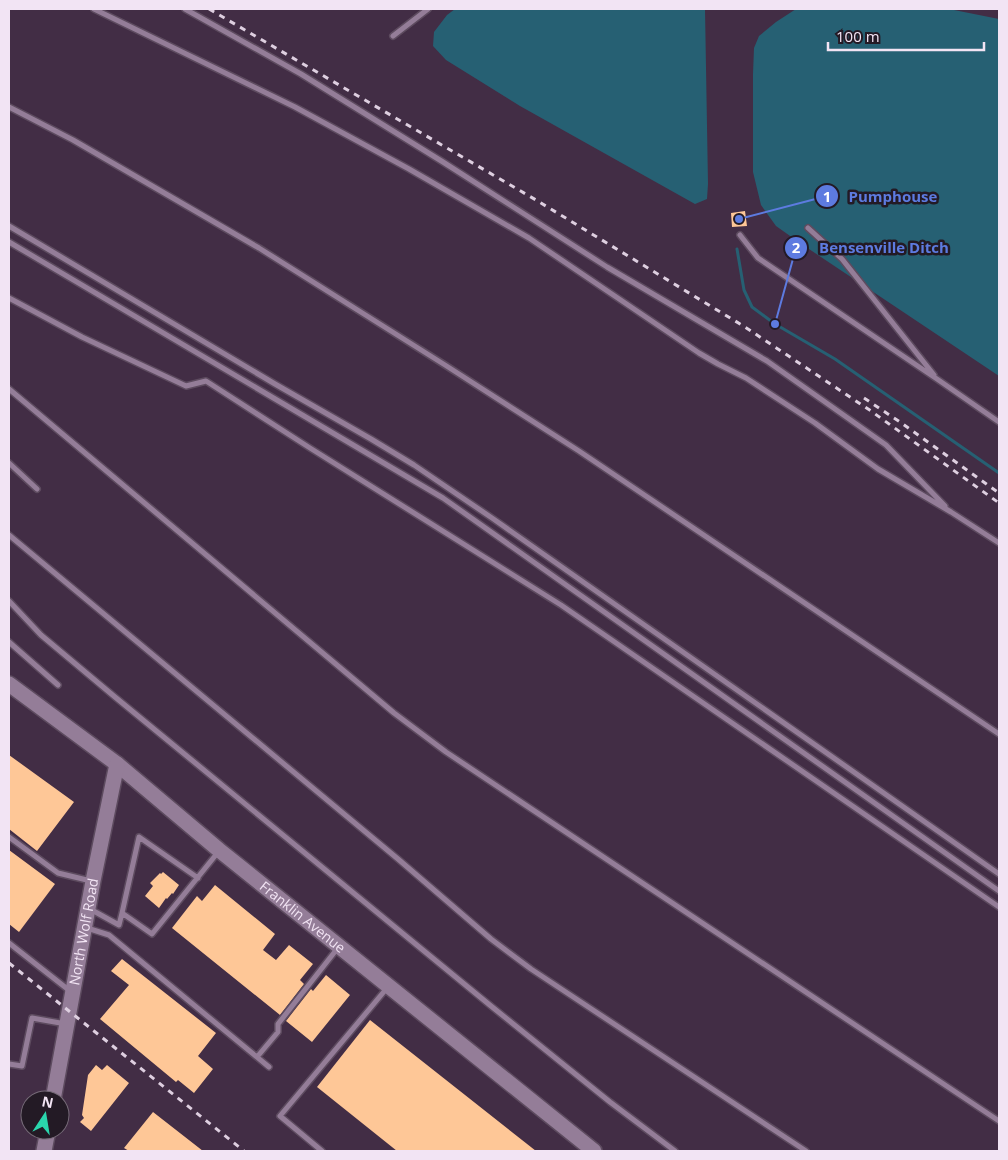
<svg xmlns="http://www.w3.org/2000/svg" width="1008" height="1160" viewBox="0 0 1008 1160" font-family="'Open Sans',sans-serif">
<rect width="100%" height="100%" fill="#422d45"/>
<path fill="#266073" d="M455 9H705L708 184 707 199 695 204 520 106 446 60 433 46 434 32 447 15Z
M796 9H949L999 19V376L800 243 776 226 761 205 753 172V74L754 48 759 36 776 22Z"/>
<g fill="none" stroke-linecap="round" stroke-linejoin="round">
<path stroke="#266073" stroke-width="3" d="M737 249 744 290 752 307 775 324 835 359 999 473"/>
</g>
<path fill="#fec797" d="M745 211 747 226 732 227 731 213Z
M9 755 74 802 37 851 9 829Z
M9 850 55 884 19 932 9 924Z
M163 872 179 885 173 894 172 893 167 899 166 898 159 908 145 896 153 886 150 883 160 873 161 874Z
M215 885 275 934 263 950 276 960 289 945 313 964 300 980 304 984 280 1015 172 928 197 896 202 901Z
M122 959 216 1033 198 1056 213 1069 194 1093 178 1080 176 1082 100 1019 129 985 111 971Z
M326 975 350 995 312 1042 286 1021 311 989 313 991Z
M370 1020 536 1151H397L317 1087Z
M96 1065 102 1070 107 1065 129 1083 91 1131 80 1122 84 1118 82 1115 88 1075Z
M153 1112 203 1151H129L124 1148Z"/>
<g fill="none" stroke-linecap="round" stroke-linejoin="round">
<g stroke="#5d4b5f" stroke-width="8">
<path id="lane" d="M94 9 295 107 409 169 529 238 699 353 718 364 746 378 815 423 878 469 951 512 999 543
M185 9 301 74 443 162 607 267 767 361 886 445 945 506
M393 36 428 9
M9 107 73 140 259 248 445 365 579 451 999 734
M9 226 275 384 371 439 414 465 492 518 999 874
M808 228 842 259 934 375
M740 235 758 258 937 379 999 422
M9 242 443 498 999 891
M9 298 82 337 186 386 206 381 310 448 561 605 999 907
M9 389 394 713 446 752 999 1121
M9 463 37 489
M9 535 398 859 491 939 531 969 806 1151
M9 601 41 635 115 697 491 1006 610 1102 675 1151
M9 642 58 685
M9 837 58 873 91 881
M90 909 119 925 122 913 152 934 219 851
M122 913 139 837 198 878
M87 928 109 935 269 1067
M9 943 70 991
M257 1057 278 1032V1024L337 949
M9 1064 22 1066 32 1018 66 1024
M322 1151 280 1116 387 988"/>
</g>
<g stroke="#5d4b5f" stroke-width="18">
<g id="secondary">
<path id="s1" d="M9 684 117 764 219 850 594 1151"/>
<path id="s2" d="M53 1100 93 881 117 764"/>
<path d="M44 1151 48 1130"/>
</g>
</g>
<use href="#lane" stroke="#947d98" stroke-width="5"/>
<use href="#secondary" stroke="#947d98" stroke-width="15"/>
<path stroke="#decfe0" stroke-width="3" stroke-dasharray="6 6" stroke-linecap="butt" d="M209 9 536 200 745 327 871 411 999 503
M864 398 900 422 999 493
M9 963 244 1151"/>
</g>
<g text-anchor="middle" stroke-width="5" stroke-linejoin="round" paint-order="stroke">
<g font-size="14" fill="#f2e4f4" stroke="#231a25">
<text dy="5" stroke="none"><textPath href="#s1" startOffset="375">Franklin Avenue</textPath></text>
<text dy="5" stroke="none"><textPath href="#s2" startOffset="171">North Wolf Road</textPath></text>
</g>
</g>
<path fill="none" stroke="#5d7be0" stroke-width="2" d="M739 219L827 196M775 324L796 248"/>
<g fill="#5d7be0" stroke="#231a25" stroke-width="2">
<circle cx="739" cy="219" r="5"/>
<circle cx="775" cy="324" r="5"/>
<circle cx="827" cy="196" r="12"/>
<circle cx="796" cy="248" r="12"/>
</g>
<g font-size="15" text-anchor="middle" font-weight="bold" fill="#fff">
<text x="827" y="202">1</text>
<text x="796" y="253">2</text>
</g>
<g font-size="15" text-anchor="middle" font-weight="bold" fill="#5d7be0" stroke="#231a25" stroke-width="5" stroke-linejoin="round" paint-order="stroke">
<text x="893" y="202">Pumphouse</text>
<text x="884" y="253">Bensenville Ditch</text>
</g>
<rect width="1008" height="1160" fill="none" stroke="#f2e4f4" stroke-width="20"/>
<g transform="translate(45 1115) rotate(12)"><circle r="24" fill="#231a25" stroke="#766b78"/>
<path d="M0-4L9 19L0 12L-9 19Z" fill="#2ad5ac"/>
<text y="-8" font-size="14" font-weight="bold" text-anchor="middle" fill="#f2e4f4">N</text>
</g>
<path d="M828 42v8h156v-8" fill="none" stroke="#f2e4f4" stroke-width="2.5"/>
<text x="836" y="42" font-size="15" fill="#f2e4f4" stroke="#231a25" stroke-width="4" paint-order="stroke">100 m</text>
</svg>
